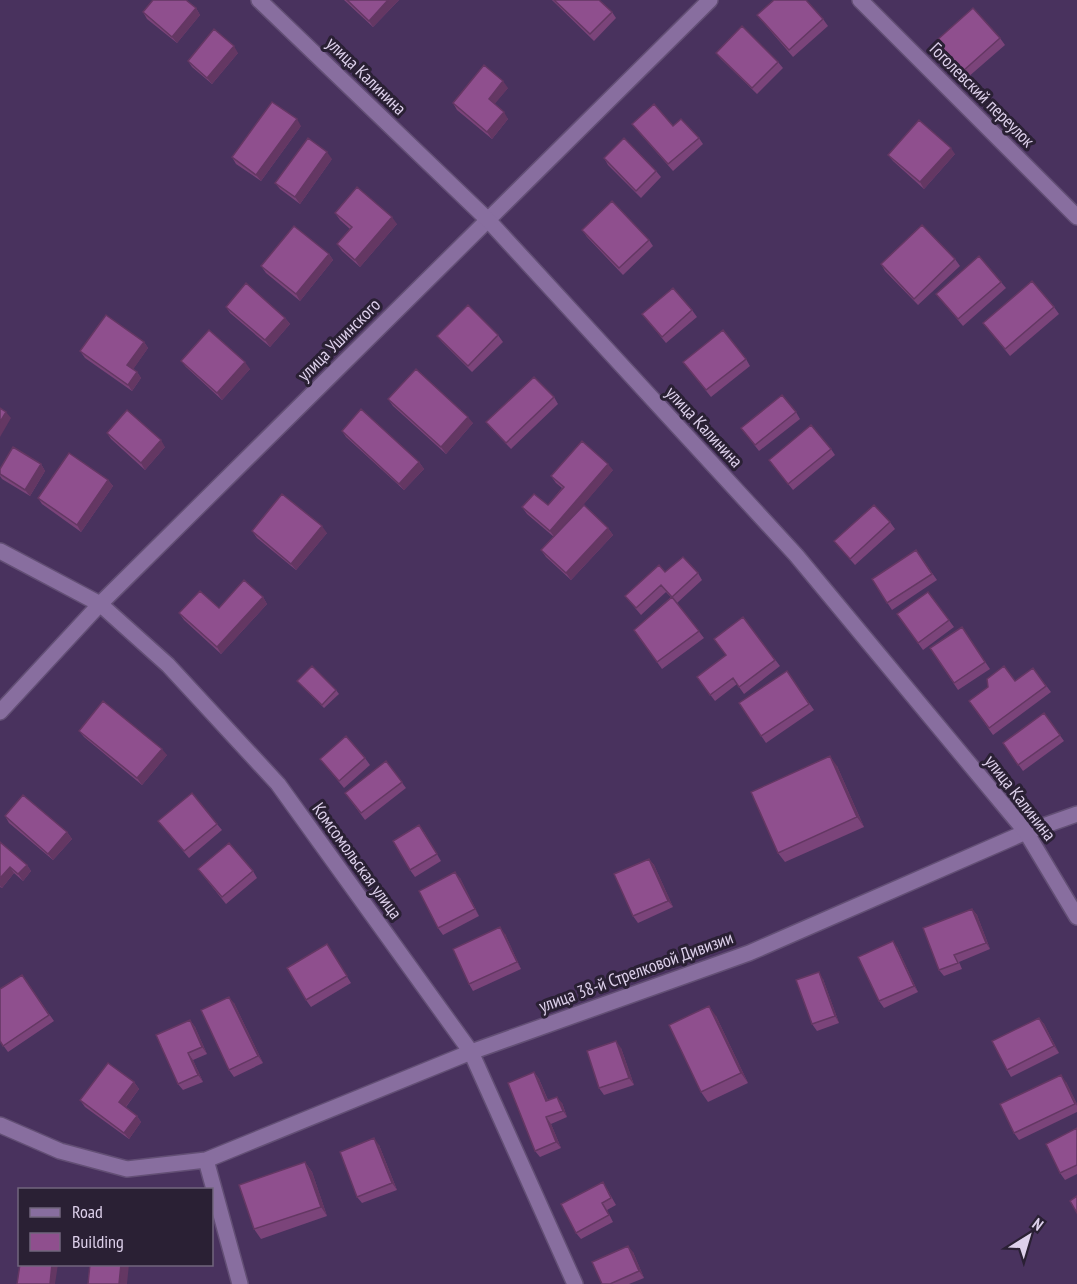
<svg xmlns="http://www.w3.org/2000/svg" width="1077" height="1284" viewBox="0 0 1077 1284" font-family="'PT Sans Narrow',sans-serif">
<rect width="100%" height="100%" fill="#49325e"/>
<g fill="none" stroke-linecap="round" stroke-linejoin="round">
<g stroke="#634f75" stroke-width="18">
<path id="minor" d="M860 0 1077 217
M0 551 100 604 168 665 278 784 471 1052 575 1284
M0 712 100 604 710 0
M0 1125 60 1151 127 1169 206 1160 471 1052 749 953 1026 832 1077 814
M206 1160 240 1284"/>
</g>
<g stroke="#634f75" stroke-width="18">
<path id="tertiary" d="M259 0 488 220 796 555 1026 832 1077 917"/>
</g>
<use href="#minor" stroke="#886e9f" stroke-width="15"/>
<use href="#tertiary" stroke="#886e9f" stroke-width="15"/>
</g>
<path fill="#7b447a" d="M344 0H399L373 27Z
M552 0H599L612 12 616 18 594 41Z
M196 8 200 15 177 43 147 19 143 12Z
M757 15 823 19 828 26 793 57 762 21Z
M1000 38 1005 45 967 78 936 41Z
M238 53 212 84 192 67 188 61Z
M716 53 778 62 783 68 757 94 721 59Z
M508 88 494 104 508 119 492 139 457 110 453 103Z
M632 124 699 138 703 144 673 171 637 130Z
M301 126 261 181 236 164 232 157Z
M955 154 924 189 893 161 888 155Z
M604 158 656 171 661 177 641 198 608 165Z
M332 159 300 204 280 189 275 183Z
M335 213 397 224 360 267 342 251 337 244 350 229 340 220Z
M582 230 649 240 653 246 623 275 587 237Z
M329 254 333 260 300 301 266 273 261 266Z
M955 259 960 266 918 305 885 271 881 264Z
M1001 282 1006 288 963 326 936 294Z
M226 307 285 318 290 324 270 347 230 313Z
M1054 307 1059 314 1010 356 983 323Z
M692 310 697 317 666 343 642 314Z
M498 335 503 342 472 372 442 342 437 336Z
M144 342 148 348 133 369 137 372 141 378 132 391 85 358 80 351Z
M746 359 750 366 711 397 683 362Z
M181 361 250 369 222 400 186 367Z
M554 397 558 404 511 449 491 428 486 422Z
M388 399 473 423 446 454 393 406Z
M796 412 800 419 759 451 741 428Z
M342 431 419 462 424 469 404 490 346 437Z
M107 433 165 447 145 470 111 439Z
M831 449 835 455 793 490 769 460Z
M41 464 45 471 30 496 2 479 0 476V469Z
M613 470 575 514 608 528 613 535 571 580 546 557 541 550 554 537 527 514 522 507 548 505 562 488 556 483 551 476Z
M108 480 113 486 81 532 42 504 38 498Z
M890 522 895 529 855 565 834 541Z
M252 531 327 533 296 570 257 538Z
M916 550 937 580 892 610 872 579Z
M665 572 698 573 702 580 677 603 704 638 662 669 634 630 671 597 666 592 641 615 625 596Z
M928 592 954 627 923 650 897 614Z
M263 597 267 604 221 654 184 620 179 613 219 608Z
M743 617 780 666 744 694 737 684 715 701 697 677 726 655Z
M962 627 990 669 958 690 930 648Z
M1033 668 1051 692 993 735 969 701 1015 681Z
M787 671 814 710 766 743 739 703Z
M297 681 336 690 339 694 324 708Z
M1044 713 1064 741 1023 771 1003 743Z
M79 731 167 755 142 785 84 737Z
M365 758 370 765 344 788 320 759Z
M386 761 406 788 365 820 345 793Z
M837 766 864 827 785 862 778 853Z
M5 816 67 832 72 839 53 860 9 823Z
M158 821 217 824 222 830 189 858Z
M424 832 441 861 415 877 410 870Z
M0 842 27 865 31 871 23 881 14 873 2 888 0 887Z
M649 859 654 865 673 907 638 923 633 916Z
M198 869 253 871 257 878 226 904Z
M460 878 479 916 443 935 438 928Z
M972 909 977 915 990 949 959 962 962 969 944 976 939 970Z
M505 934 521 969 473 991 469 984Z
M327 944 351 983 311 1007 306 1000Z
M897 947 918 992 884 1008 879 1001Z
M22 975 54 1021 8 1052 0 1041Z
M823 979 839 1023 817 1031 812 1024Z
M234 1003 263 1063 234 1077 229 1070Z
M716 1016 748 1083 708 1102 701 1092Z
M1039 1018 1044 1024 1059 1053 1011 1077 1007 1070Z
M190 1020 195 1027 207 1054 193 1060 203 1082 183 1090 178 1084Z
M621 1048 634 1085 604 1095 599 1088Z
M534 1072 539 1079 548 1100 562 1103 567 1117 551 1124 561 1148 540 1157 535 1151Z
M134 1082 139 1089 126 1107 137 1116 141 1122 129 1139 85 1107 80 1100Z
M1066 1082 1077 1104V1112L1019 1140 1014 1133Z
M1077 1128V1174L1065 1180 1060 1173Z
M379 1145 397 1190 362 1203 357 1197Z
M305 1162 312 1172 327 1216 261 1239 254 1229Z
M607 1189 616 1205 607 1210 613 1222 581 1239 576 1233Z
M633 1252 644 1278 629 1284H602Z"/>
<path fill="#643763" d="M388 0H399L373 27 369 21Z
M196 8 200 15 177 43 172 37Z
M234 46 238 53 212 84 207 78Z
M503 81 508 88 493 106 489 99Z
M504 112 508 119 492 139 487 132Z
M297 119 301 126 261 181 256 175Z
M951 148 955 154 924 189 920 182Z
M327 152 332 159 300 204 295 197Z
M392 217 397 224 360 267 355 260Z
M329 254 333 260 300 301 296 294Z
M285 318 290 324 270 347 265 340Z
M144 342 148 348 132 371 127 365Z
M245 362 250 369 222 400 217 393Z
M137 372 141 378 132 391 128 385Z
M6 412 11 418 0 437V422Z
M468 417 473 423 446 454 441 447Z
M161 440 165 447 145 470 141 463Z
M419 462 424 469 404 490 399 484Z
M41 464 45 471 30 496 25 490Z
M608 464 613 470 555 538 550 531Z
M108 480 113 486 81 532 77 525Z
M322 526 327 533 296 570 291 564Z
M608 528 613 535 571 580 566 573Z
M263 597 267 604 221 654 217 647Z
M162 749 167 755 142 785 137 778Z
M830 756 837 766 864 827 857 817Z
M67 832 72 839 53 860 48 854Z
M649 859 654 865 673 907 668 901Z
M27 865 31 871 23 881 18 874Z
M10 867 14 873 2 888 0 886V878Z
M455 872 460 878 479 916 475 909Z
M972 909 977 915 990 949 986 943Z
M500 927 505 934 521 969 517 962Z
M893 941 897 947 918 992 914 986Z
M819 972 823 979 839 1023 835 1016Z
M229 997 234 1003 263 1063 258 1056Z
M709 1006 716 1016 748 1083 741 1073Z
M1039 1018 1044 1024 1059 1053 1054 1046Z
M190 1020 195 1027 207 1054 202 1047Z
M616 1041 621 1048 634 1085 629 1078Z
M188 1053 193 1060 203 1082 198 1075Z
M534 1072 539 1079 551 1108 546 1101Z
M1061 1075 1066 1082 1077 1104V1106Z
M134 1082 139 1089 124 1109 119 1102Z
M557 1097 562 1103 567 1117 563 1111Z
M137 1116 141 1122 129 1139 124 1133Z
M546 1117 551 1124 561 1148 556 1142Z
M374 1138 379 1145 397 1190 392 1183Z
M305 1162 312 1172 327 1216 321 1207Z
M628 1246 633 1252 644 1278 639 1271Z
M52 1264H58L55 1284H50Z
M121 1264H129L127 1284H119Z"/>
<path fill="#8f4f8e" stroke="#643763" stroke-width="1.5" d="M153 0H186L196 8 172 37 143 12Z
M347 0H388L369 21Z
M554 0H599L612 12 590 34Z
M774 0H806L823 19 789 50 757 15Z
M973 8 1000 38 963 71 936 41Z
M742 26 778 62 752 88 716 53Z
M214 29 234 46 207 78 188 61Z
M484 65 503 81 489 99 504 112 487 132 453 103Z
M272 102 297 119 256 175 232 157Z
M654 104 673 126 681 119 699 138 668 164 632 124Z
M919 120 951 148 920 182 888 155Z
M308 138 327 152 295 197 275 183Z
M624 138 656 171 636 191 604 158Z
M357 187 392 217 355 260 337 244 352 227 335 213Z
M612 201 649 240 619 268 582 230Z
M922 225 955 259 914 299 881 264Z
M294 226 329 254 296 294 261 266Z
M979 256 1001 282 958 319 936 294Z
M1032 281 1054 307 1005 349 983 323Z
M246 283 285 318 265 340 226 307Z
M673 288 692 310 662 337 642 314Z
M468 305 498 335 468 366 437 336Z
M106 315 144 342 127 365 137 372 128 385 80 351Z
M209 330 245 362 217 393 181 361Z
M723 330 746 359 706 390 683 362Z
M416 369 468 417 441 447 388 399Z
M534 377 554 397 506 443 486 422Z
M782 395 796 412 755 445 741 428Z
M0 408 6 412 0 422Z
M361 409 419 462 399 484 342 431Z
M127 410 161 440 141 463 107 433Z
M811 425 831 449 788 484 769 460Z
M582 441 608 464 550 531 522 507 534 494 548 505 564 487 551 476Z
M13 447 41 464 25 490 0 474V469Z
M69 453 108 480 77 525 38 498Z
M282 494 322 526 291 564 252 531Z
M584 505 608 528 566 573 541 550Z
M874 505 890 522 850 559 834 541Z
M916 550 932 574 887 603 872 579Z
M683 557 698 573 672 597 661 585 636 608 625 596 659 565 665 572Z
M244 580 263 597 217 647 179 613 200 591 219 608Z
M928 592 949 620 918 643 897 614Z
M672 597 699 631 657 662 634 630Z
M743 617 775 660 739 687 733 678 710 695 697 677 726 655 714 639Z
M962 627 985 662 954 683 930 648Z
M312 666 336 690 322 705 297 681Z
M1004 666 1015 681 1033 668 1046 686 989 728 969 701 988 687 987 679Z
M787 671 809 704 761 736 739 703Z
M103 701 162 749 137 778 79 731Z
M1044 713 1060 735 1018 765 1003 743Z
M346 736 365 758 339 781 320 759Z
M830 756 857 817 778 853 751 792Z
M386 761 402 782 361 813 345 793Z
M192 793 217 824 184 851 158 821Z
M23 795 67 832 48 854 5 816Z
M419 825 437 854 410 870 393 841Z
M0 842 27 865 18 874 10 867 0 878Z
M229 843 253 871 222 897 198 869Z
M649 859 668 901 633 916 614 874Z
M455 872 475 909 438 928 419 891Z
M972 909 986 943 954 955 958 963 939 970 923 928Z
M500 927 517 962 469 984 453 949Z
M893 941 914 986 879 1001 858 957Z
M327 944 347 976 306 1000 287 968Z
M819 972 835 1016 812 1024 796 980Z
M22 975 49 1015 3 1046 0 1041V989Z
M229 997 258 1056 229 1070 201 1010Z
M709 1006 741 1073 701 1092 669 1025Z
M1039 1018 1054 1046 1007 1070 992 1041Z
M190 1020 202 1047 188 1053 198 1075 178 1084 156 1035Z
M616 1041 629 1078 599 1088 587 1051Z
M108 1063 134 1082 119 1102 137 1116 124 1133 80 1100Z
M534 1072 546 1101 557 1097 563 1111 546 1117 556 1142 535 1151 508 1083Z
M1061 1075 1075 1104 1014 1133 1000 1104Z
M1077 1128V1165L1060 1173 1046 1144Z
M374 1138 392 1183 357 1197 340 1152Z
M305 1162 321 1207 254 1229 239 1185Z
M603 1182 611 1198 602 1203 609 1215 576 1233 561 1204Z
M1077 1196V1213L1070 1201Z
M628 1246 639 1271 610 1284H602L592 1262Z
M20 1264H52L50 1284H17Z
M90 1264H121L119 1284H88Z"/>
<g text-anchor="middle" stroke-width="6" stroke-linejoin="round" paint-order="stroke">
<g font-size="18" fill="#ddd0eb" stroke="#2a2034">
<text transform="translate(366 76) rotate(44)" y="6">улица Калинина</text>
<text transform="translate(982 95) rotate(45)" y="6">Гоголевский переулок</text>
<text transform="translate(339 340) rotate(-45)" y="6">улица Ушинского</text>
<text transform="translate(704 427) rotate(47)" y="6">улица Калинина</text>
<text transform="translate(1020 798) rotate(52)" y="6">улица Калинина</text>
<text transform="translate(357 861) rotate(54)" y="6">Комсомольская улица</text>
<text transform="translate(636 972) rotate(-20)" y="6">улица 38-й Стрелковой Дивизии</text>
</g>
</g>
<rect x="18" y="1188" width="195" height="78" fill="#2a2034" stroke="#72667d" stroke-width="1.5"/>
<rect x="30" y="1208" width="30" height="9" fill="#886e9f" stroke="#72667d" stroke-width="1.5"/>
<text x="72" y="1218" font-size="18" fill="#ddd0eb">Road</text>
<rect x="30" y="1233" width="30" height="18" fill="#8f4f8e" stroke="#72667d" stroke-width="1.5"/>
<text x="72" y="1248" font-size="18" fill="#ddd0eb">Building</text>
<g transform="translate(1029 1236) rotate(37)" stroke="#2a2034" stroke-width="4.5" paint-order="stroke">
<path d="M0-4.5L10 22L0 15L-10 22Z" fill="#ddd0eb"/>
<text y="-9" font-size="16" font-weight="bold" text-anchor="middle" fill="#ddd0eb">N</text>
</g>
</svg>
